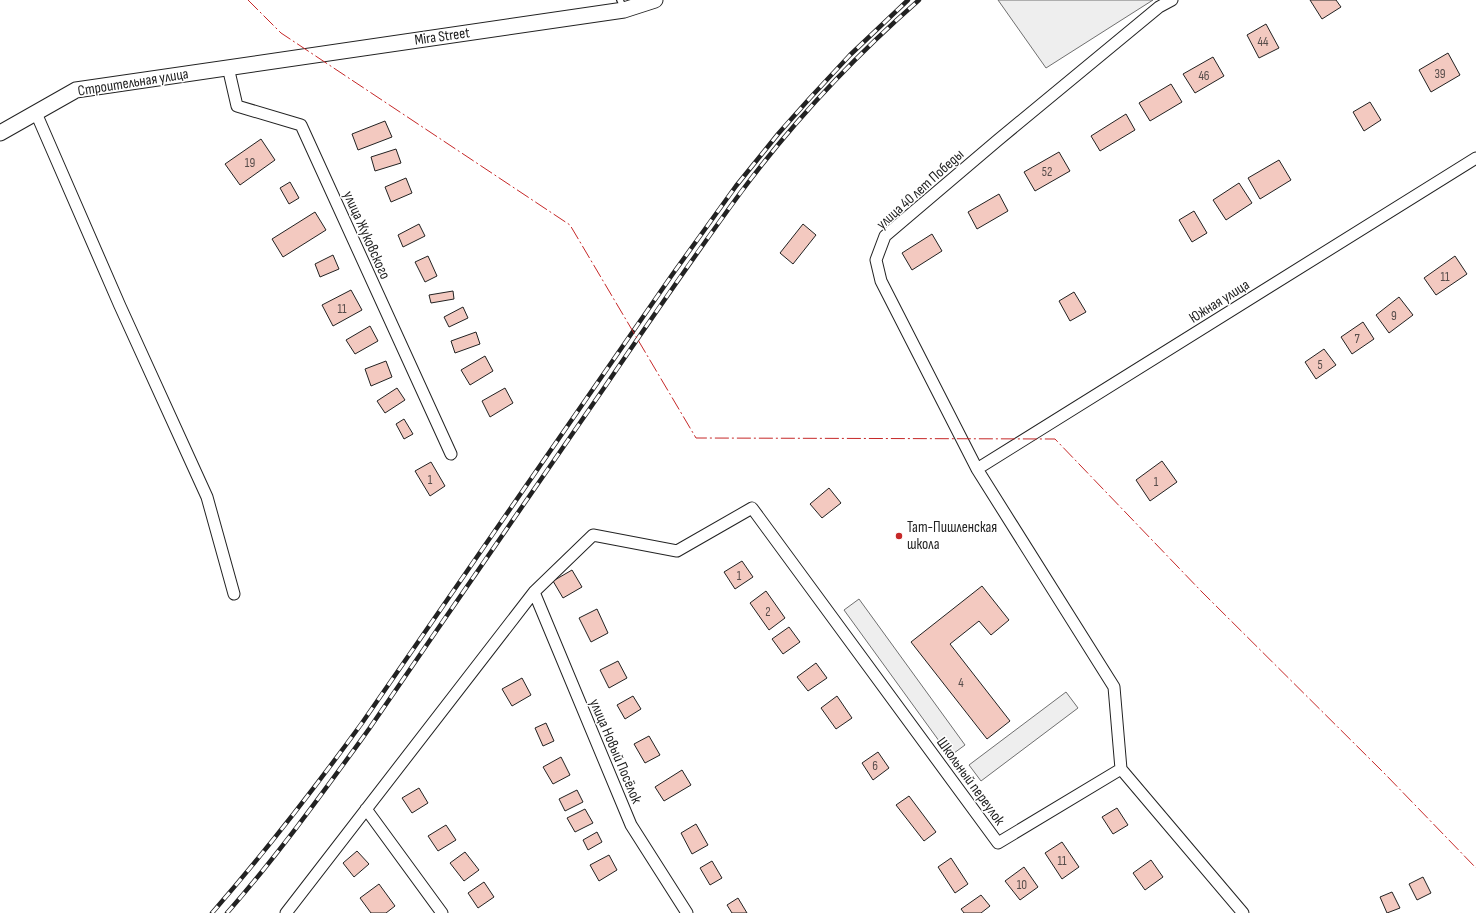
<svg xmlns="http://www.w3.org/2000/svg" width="1476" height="913" viewBox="0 0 1476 913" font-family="'Sofia Sans Condensed',sans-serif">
<rect width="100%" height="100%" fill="#fff"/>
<path fill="#eee" stroke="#6f6f6f" d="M998 0H1153L1046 68Z
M859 599 965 745 950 756 844 610Z
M1066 692 1078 708 981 781 969 765Z"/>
<path fill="#f3c9c0" stroke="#222" d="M1310 0H1336L1341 7 1322 19Z
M1266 24 1279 48 1259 58 1247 35Z
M1448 53 1460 75 1431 92 1419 70Z
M1213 57 1224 76 1195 93 1183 74Z
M1171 84 1182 102 1150 121 1139 103Z
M1370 102 1381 120 1364 131 1353 112Z
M1126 114 1135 130 1100 151 1091 136Z
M385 121 392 137 358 150 352 134Z
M261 139 275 160 240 185 225 164Z
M396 149 401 163 375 171 371 157Z
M1059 152 1070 171 1035 191 1024 172Z
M1279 160 1291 180 1260 199 1248 178Z
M406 178 412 193 391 202 385 187Z
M290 182 299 198 289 204 280 188Z
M1239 183 1252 203 1226 220 1213 200Z
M999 194 1008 211 977 229 968 212Z
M1194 211 1207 233 1192 242 1179 220Z
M315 212 326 230 283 257 272 239Z
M419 224 425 236 403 247 398 235Z
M803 224 816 235 793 264 780 253Z
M932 234 942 251 912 270 902 253Z
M333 255 339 269 320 277 315 264Z
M428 256 437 276 425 282 415 262Z
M1455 256 1467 274 1436 295 1424 278Z
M351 290 362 310 333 326 322 305Z
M453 291 454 299 431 303 429 295Z
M1074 292 1086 312 1070 321 1059 301Z
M1399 297 1413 315 1389 333 1376 315Z
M463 307 468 318 449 327 444 317Z
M1363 322 1374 339 1352 354 1341 337Z
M370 326 378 341 355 354 346 340Z
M476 332 480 344 455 353 451 341Z
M1324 349 1336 365 1316 379 1305 362Z
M485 356 493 371 470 385 461 370Z
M386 361 392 377 371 386 365 369Z
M397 388 405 400 385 413 377 401Z
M505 388 513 403 490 417 482 401Z
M404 419 413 434 404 439 396 424Z
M1162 461 1177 482 1150 501 1136 480Z
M431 462 445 486 430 496 415 471Z
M829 488 841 503 822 518 810 504Z
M742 561 753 577 735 589 724 572Z
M572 570 582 587 563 598 553 581Z
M982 586 1009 620 991 635 979 621 950 644 1010 721 987 739 911 642Z
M766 591 785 618 769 630 750 603Z
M597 609 608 633 591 642 579 618Z
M789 627 800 642 783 654 772 639Z
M618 661 627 678 609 688 600 670Z
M816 663 827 678 808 691 797 677Z
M522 678 531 695 512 706 502 689Z
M633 696 641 709 625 719 617 705Z
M837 696 852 718 836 729 821 708Z
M546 723 554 741 543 746 535 728Z
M649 736 660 755 645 763 634 744Z
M878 752 889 768 873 780 862 763Z
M561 757 570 775 553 784 543 767Z
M682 770 691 785 664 801 655 787Z
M419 788 428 803 412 813 402 798Z
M577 790 583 802 565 811 559 799Z
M909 796 936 832 924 841 896 805Z
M1117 808 1128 825 1113 834 1102 817Z
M585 809 593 823 575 832 567 818Z
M696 824 708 845 692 854 681 833Z
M446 825 456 840 438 851 428 836Z
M597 832 602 842 588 850 583 840Z
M1062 842 1079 867 1062 879 1045 853Z
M357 851 369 864 354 877 343 863Z
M465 852 479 870 464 881 450 863Z
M609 855 617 870 599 881 590 865Z
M951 858 968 884 955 893 938 867Z
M1151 860 1163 877 1145 890 1133 873Z
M712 861 722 878 710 885 700 868Z
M1024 867 1038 887 1020 900 1005 881Z
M1423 877 1431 893 1417 900 1409 884Z
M484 882 494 897 478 908 468 893Z
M379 884 395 906 386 913H371L360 898Z
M1392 892 1400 908 1387 913 1380 897Z
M981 895 990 906 981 913H964L961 909Z
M738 898 747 913H732L727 905Z"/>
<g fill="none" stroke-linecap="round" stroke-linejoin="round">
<g stroke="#222" stroke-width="8">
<path id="lane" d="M620 0 624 9"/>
</g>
<g stroke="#222" stroke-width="13">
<path id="street" d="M228 67 237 106 301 125 451 454
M36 113 120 306 207 497 234 594
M977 469 1476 158
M534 592 631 825 687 913
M1121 769 1114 687 977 469 881 281 876 260 885 236 998 140 1159 7 1172 0
M366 809 442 913
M286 913 534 592 593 535 677 551 752 508 998 843 1121 769 1243 913"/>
</g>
<g stroke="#222" stroke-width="17">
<path id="secondary" d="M0 133 76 90 624 10 655 0"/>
</g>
<use href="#lane" stroke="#fff" stroke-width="5.5"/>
<use href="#street" stroke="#fff" stroke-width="11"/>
<use href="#secondary" stroke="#fff" stroke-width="15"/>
<g stroke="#222" stroke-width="4.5">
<path id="rail" d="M212 913C265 852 314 789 362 723L672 275 736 186 778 134 810 98 850 55 908 0
M227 913C278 855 324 791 369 729 447 615 526 501 604 388 649 322 694 256 741 192 793 122 854 57 919 0"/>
</g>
<use href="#rail" stroke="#fff" stroke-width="3" stroke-dasharray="9" stroke-linecap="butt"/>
<path stroke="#c62828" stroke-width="1" stroke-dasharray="14 3 2 3" stroke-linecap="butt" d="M248 0 281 33 570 225 696 438 1055 439 1202 592 1385 774 1476 868"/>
</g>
<circle fill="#c62828" stroke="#fff" stroke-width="1.5" cx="899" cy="536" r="4"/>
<g text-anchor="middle" stroke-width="3" stroke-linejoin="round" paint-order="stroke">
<g font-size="13" fill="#564c4a">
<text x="1263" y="46">44</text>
<text x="1440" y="78">39</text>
<text x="1204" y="80">46</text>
<text x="250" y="167">19</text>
<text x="1047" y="176">52</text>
<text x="1445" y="281">11</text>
<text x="342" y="313">11</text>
<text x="1394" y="320">9</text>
<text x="1357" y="343">7</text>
<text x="1320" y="369">5</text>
<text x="430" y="484">1</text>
<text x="1156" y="486">1</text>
<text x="739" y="580">1</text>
<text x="768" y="616">2</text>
<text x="961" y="687">4</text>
<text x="875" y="770">6</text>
<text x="1062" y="865">11</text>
<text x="1022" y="889">10</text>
</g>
<g font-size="15" fill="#222" stroke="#fff">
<text transform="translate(442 36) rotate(-8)" y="5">Mira Street</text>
<text transform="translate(133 82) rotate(-9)" y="5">Строительная улица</text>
<text transform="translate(920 189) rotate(-42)" y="5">улица 40 лет Победы</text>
<text transform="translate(367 235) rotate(66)" y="5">улица Жуковского</text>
<text transform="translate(1219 301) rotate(-32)" y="5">Южная улица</text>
<text transform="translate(616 751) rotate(67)" y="5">улица Новый Посёлок</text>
<text transform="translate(971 781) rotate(54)" y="5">Школьный переулок</text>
</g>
<g font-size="15" fill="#222" stroke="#fff" text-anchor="start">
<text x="907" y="532">Тат-Пишленская<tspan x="907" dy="17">школа</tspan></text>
</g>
</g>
</svg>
